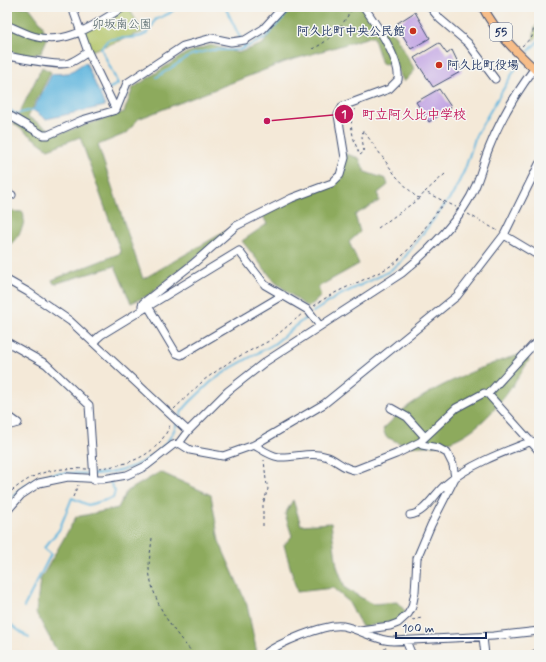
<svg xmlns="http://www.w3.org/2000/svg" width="546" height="662" viewBox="0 0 546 662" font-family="Mynerve,'Klee One',sans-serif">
<rect width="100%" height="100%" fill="#f6f6f2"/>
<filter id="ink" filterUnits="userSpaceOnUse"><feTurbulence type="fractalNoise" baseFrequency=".025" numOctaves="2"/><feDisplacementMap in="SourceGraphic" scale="8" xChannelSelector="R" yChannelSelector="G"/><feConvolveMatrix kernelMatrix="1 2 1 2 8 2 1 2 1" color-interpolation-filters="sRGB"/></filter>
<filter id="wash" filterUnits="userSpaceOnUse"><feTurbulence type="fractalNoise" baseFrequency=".012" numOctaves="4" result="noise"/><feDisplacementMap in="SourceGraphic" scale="16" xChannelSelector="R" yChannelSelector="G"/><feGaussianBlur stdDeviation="0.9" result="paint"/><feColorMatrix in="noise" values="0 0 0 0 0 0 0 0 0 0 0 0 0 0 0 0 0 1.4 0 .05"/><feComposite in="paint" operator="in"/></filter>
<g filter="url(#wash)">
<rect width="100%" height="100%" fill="#f4e9d8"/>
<path fill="#b2c569" stroke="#667a64" d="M124 7H128L143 32 88 52 80 32Z
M539 23V35L533 41 535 27Z"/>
<path fill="#8daa5d" stroke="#546c5e" d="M7 7H29L42 24 47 39 41 53C28 56 17 58 7 47Z
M292 7H361L395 35 415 70 404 82 394 63 382 64 373 36 285 62 138 119 127 133 98 145 143 279 231 228 149 295 131 303 115 266 54 284 52 280 121 253 80 137 48 149 14 124 42 67 51 72 28 117 58 134 124 112 133 88 186 53 211 45 238 53 263 44 282 16Z
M346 154 359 158 365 172 386 179 388 185 378 193 379 201 355 215 360 232 349 242 359 264 318 287 321 296 308 308 275 282 242 241 267 224 262 214 293 199 334 184Z
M7 211 23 212C27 227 17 238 7 248Z
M526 353 529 360C506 398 474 446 425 446 420 446 414 447 409 446 402 445 394 440 386 437L383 429C390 423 396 416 403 410 432 387 490 362 526 353Z
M160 472 211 495 219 541 247 605 257 653 255 655H59L36 613 40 580 76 517 118 508 126 492Z
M293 500 301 525 331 523 337 566 345 588 372 604 397 602 406 612 397 621 362 627 348 601 333 588 297 592 284 545 292 536 285 514Z"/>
<path fill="#61b6de" stroke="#3e729e" d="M84 63H86L105 106 46 119 33 110 52 74 69 73Z"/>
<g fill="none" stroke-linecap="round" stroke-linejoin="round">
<path stroke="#61b6de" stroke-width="2" d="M225 7 245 48
M529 51 539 40
M157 77 191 55 211 50H239L264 39 293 7
M98 94 118 84 101 48 108 40C127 34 146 46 155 20L170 13 177 7
M7 108 16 114 36 109
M313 312 338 296 388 272 401 262 453 194 465 169 476 135 517 66
M179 419 182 411 190 402 211 382 231 368 274 344 309 315
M7 503C18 490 30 480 47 475 64 471 79 474 96 474 129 473 166 456 177 423
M24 607 51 554 44 548 59 530 72 498 88 505 113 498 115 491 109 480
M7 622 29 638"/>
</g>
<g id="blocks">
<path fill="#be9ee2" d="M415 12 430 38 411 49 396 24Z
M439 43 447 54 452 50 462 71 433 87 414 58Z
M439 89 451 107 429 122 416 102Z"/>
</g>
</g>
<g filter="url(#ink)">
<use href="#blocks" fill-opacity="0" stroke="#3c4b70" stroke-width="1"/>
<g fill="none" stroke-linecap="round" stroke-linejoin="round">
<g stroke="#3c4b70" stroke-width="9">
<path id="minor" d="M72 7 88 52 116 110
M430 7 440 19 468 43 495 79
M7 25C16 29 24 33 33 36 67 47 96 23 124 7
M7 56C19 58 60 67 69 63 75 61 82 56 88 52
M7 114 43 135H48L82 120 116 110 127 83 183 46 212 38 231 42 245 40 263 29 283 7
M7 197 12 195
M504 235 539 256
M7 280 28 292 70 321 188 431
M148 306 176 353 181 355 283 295
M142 310V305L143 303 194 263 236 226 292 198 332 183 340 175 345 158 338 115 343 106 389 89 398 80C401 60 376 24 364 7
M7 342 46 364 89 405 94 480
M93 342 101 335 239 251 265 285 308 310 320 326
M488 394 539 451
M391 408 407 417 424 436
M7 415 18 423 7 426
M179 443 190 450 223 456 254 445 324 404 457 296 504 235 539 164
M254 445C261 449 270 456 279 457 295 458 311 451 328 457 338 461 344 469 355 470L396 454 420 442 456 408 484 393 488 394 532 346 539 342
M7 511 21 495 39 483 68 477 103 479 127 475 146 466 173 445 179 443 188 431 228 391 265 362 402 273C429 251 463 217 476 185 481 173 484 160 489 148 500 120 516 93 534 69
M410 515C424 514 434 495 444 486 468 465 503 452 532 441
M360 630 390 626 398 623 408 614 412 607 415 592 417 558 431 525 455 478 453 465 447 453 438 448 422 445 420 442
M483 637 485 655
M406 641 412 655
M263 655C277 644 325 623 343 626 360 629 376 641 393 641L493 636 539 631
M533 655 539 652"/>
</g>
<g stroke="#3c4b70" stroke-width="10">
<path id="major" d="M483 7C494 30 520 56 539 73"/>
</g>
<path stroke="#3c4b70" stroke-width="1" stroke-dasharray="3 3" stroke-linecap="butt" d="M522 46 532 37 534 26 539 21
M312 49C331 41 343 25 353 7
M355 109C347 121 354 143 360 155L364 152 362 137 363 130 396 176 416 197 420 198 425 192
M445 174 425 192 456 207
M468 214 498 231
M378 228 420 198
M314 306C337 288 367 281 392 265 409 253 429 221 443 204L444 200
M174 409 204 380 232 360 271 340 302 314
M99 468C130 465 158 455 170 425
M7 495C33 472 52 467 87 469
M73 497 78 485
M263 526V504L268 489 266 480 264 460
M152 538C151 549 149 558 149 569 152 602 173 632 195 655
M412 620 422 618
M406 625 407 634
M381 655 386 647"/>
<use href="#minor" stroke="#fff" stroke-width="7"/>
<use href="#major" stroke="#f7bd88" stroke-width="8"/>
</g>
</g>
<g fill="#c8321e" stroke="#f6f6f2" stroke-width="1.5">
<circle cx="413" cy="31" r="4"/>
<circle cx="439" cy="65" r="4"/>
</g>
<g text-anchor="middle" stroke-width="3" stroke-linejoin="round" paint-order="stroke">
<rect fill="#f6f6f2" stroke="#5d6b8a" stroke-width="1" x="490" y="23" width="22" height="18" rx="3"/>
<g font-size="11" font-weight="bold" fill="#1b2f5e">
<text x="501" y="36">55</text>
</g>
<g font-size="12" fill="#485c61" stroke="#f6f6f2">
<text x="122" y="28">卯坂南公園</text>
</g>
<g font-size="12" font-weight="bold" fill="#1b2f5e" stroke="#f6f6f2" text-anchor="end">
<text x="405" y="35">阿久比町中央公民館</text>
<text x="447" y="69" text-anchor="start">阿久比町役場</text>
</g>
</g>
<path fill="none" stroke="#c2185b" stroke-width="1.5" d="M267 121L344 114"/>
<g fill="#c2185b" stroke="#f6f6f2" stroke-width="1.5">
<circle cx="267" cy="121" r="4"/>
<circle cx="344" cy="114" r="10"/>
</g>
<g font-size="12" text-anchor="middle" font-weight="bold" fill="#fff">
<text x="344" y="118">1</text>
</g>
<g font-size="13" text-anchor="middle" font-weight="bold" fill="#c2185b" stroke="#f6f6f2" stroke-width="3" stroke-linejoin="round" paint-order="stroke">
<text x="414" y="119">町立阿久比中学校</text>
</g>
<rect width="546" height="662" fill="none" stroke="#f6f6f2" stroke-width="24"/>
<path d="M396 632v6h90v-6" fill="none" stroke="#1b2f5e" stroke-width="2"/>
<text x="402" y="632" font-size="12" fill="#1b2f5e" stroke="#f6f6f2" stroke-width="3" paint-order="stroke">100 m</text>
</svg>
